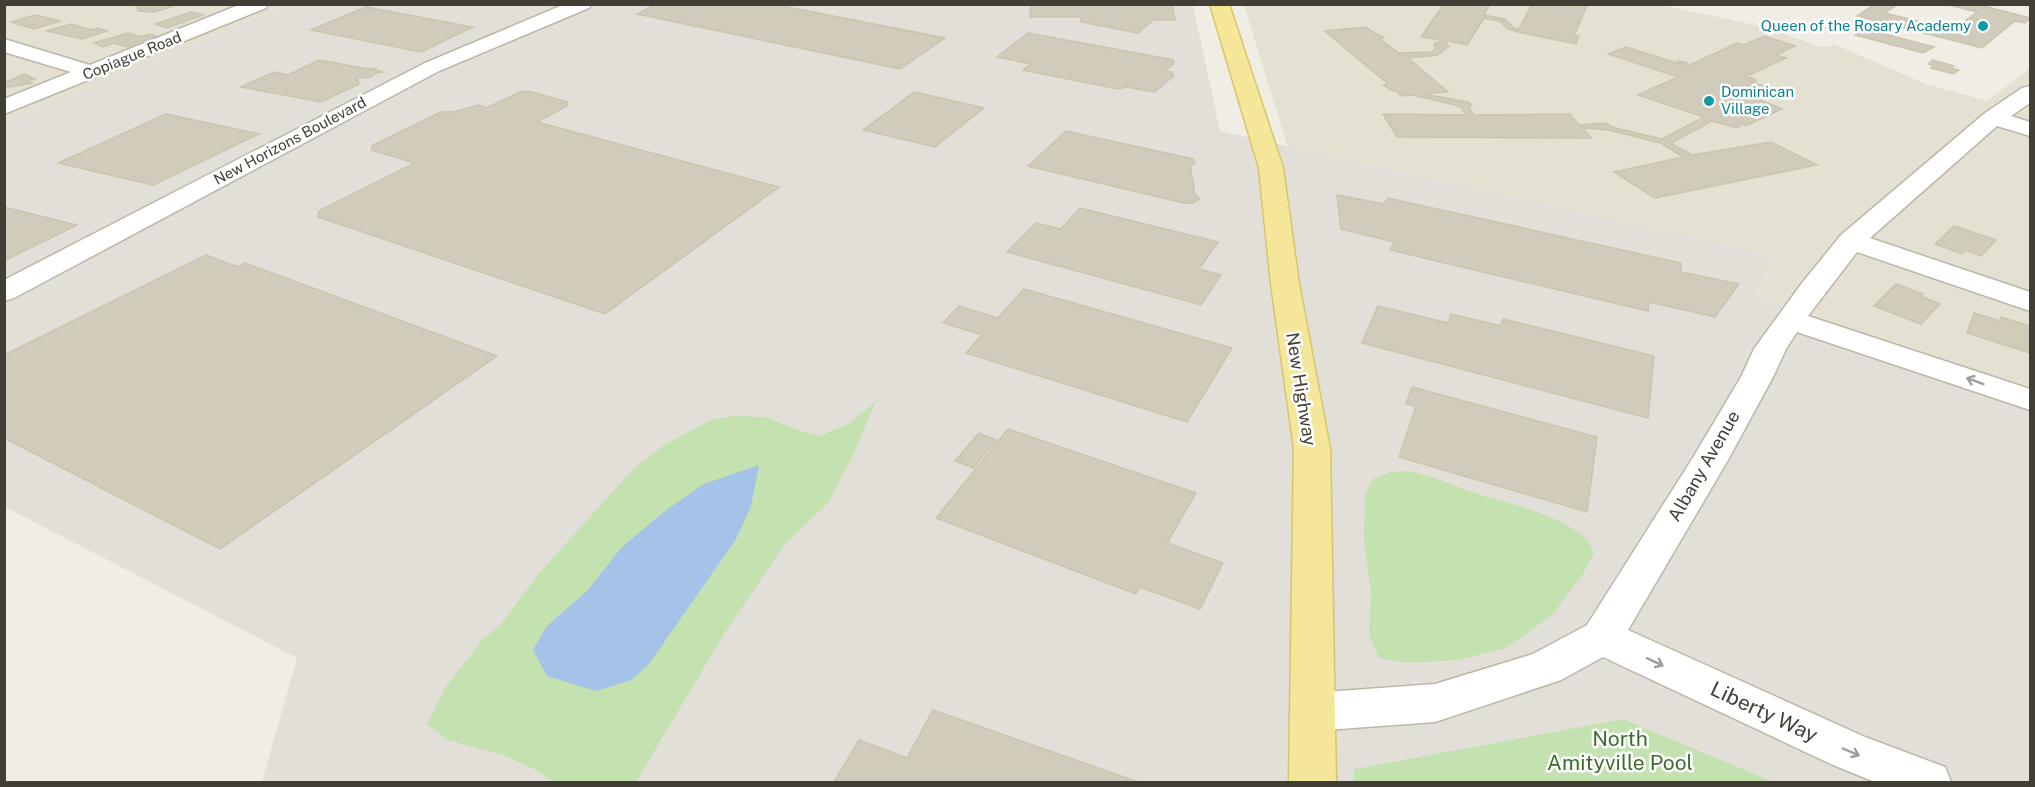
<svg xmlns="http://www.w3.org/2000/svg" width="2035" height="787" viewBox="0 0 2035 787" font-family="'Public Sans',sans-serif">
<rect width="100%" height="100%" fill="#f0eee4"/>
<path fill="#e4e1d3" d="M5 5H287L5 122Z
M1244 5H1661L1765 27 1821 47 1836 45 1926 84 1987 101 2030 68V389L1753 296 1773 258 1367 164 1290 154Z"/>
<path fill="#e2dfd9" d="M287 5H1193L1220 131 1774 256 1754 296 2030 389V782H1774L1623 719 1354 769V782H262L297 658 5 507 4 122Z"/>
<path fill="#c4e1b0" d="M876 401 853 455 828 503 784 545 724 634 636 782H554L536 770 503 755 448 740 427 724 445 688 483 639 501 624 541 571 634 468 664 445 713 419 734 416 766 417 797 430 820 436 849 424Z
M1410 471C1433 476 1453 485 1475 493 1510 505 1548 511 1578 532 1587 538 1590 544 1594 553L1583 574 1552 615 1506 648 1458 660 1406 663 1379 658 1369 635 1371 592 1364 543 1365 493 1374 478 1391 472Z
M1623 719 1774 782H1354V769Z"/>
<path fill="#a5c3e8" d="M759 465 751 506 736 539 649 664 631 680 596 691 547 676 533 650 547 626 587 591 622 547 665 511 704 484Z"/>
<path fill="#d1cbbb" stroke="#cbc4af" stroke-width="1.5" d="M145 4H169L174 6 154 12 137 11 143 10 136 8Z
M657 4H772L945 38 900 69 637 14Z
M1031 4H1172L1175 20H1153L1138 33 1081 22V17H1030Z
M1444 4H1490L1484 15 1505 19 1514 28 1519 29 1532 4 1587 6 1574 36H1579L1576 44 1518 32 1508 29 1500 21 1484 18 1467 45 1448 41 1446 44 1449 46 1438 55 1408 58 1448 92 1423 94 1468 102 1472 105 1469 108 1474 115 1570 114 1579 125 1605 123 1612 127 1662 139 1704 117 1638 95 1678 77 1608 54 1626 47 1683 65 1678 61 1685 62 1690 65 1737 43 1744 45 1764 36 1795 46 1776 55 1786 58 1743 78H1753L1756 81H1748L1780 91 1761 100 1782 109 1746 126 1743 124 1737 128 1712 121 1671 143 1692 155 1771 142 1817 165 1655 198 1614 172 1683 157 1661 143 1609 130 1583 128 1591 138 1397 137 1383 114 1466 115 1462 108 1455 105 1413 95 1401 96 1396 91H1392L1384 85 1388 84 1325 31 1365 27 1384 38 1380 39 1399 53 1433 52 1436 47 1434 45 1435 43 1442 40 1421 37Z
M1875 4H1898L1885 13 1953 30 1977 12 1945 4H1976L2030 18 2025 23 2015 21 1982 48 1857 16Z
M366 7 473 27 421 52 311 30Z
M191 12 203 15 167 28 155 24Z
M35 15 60 21 34 29 11 22Z
M71 24 91 30 98 28 107 31 82 39 47 31Z
M1866 29 1934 47 1923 53 1855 35Z
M128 33 141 37 149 34 156 36 127 47 114 43 103 47 94 43Z
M1028 33 1169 59 1174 61 1173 64 1165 71 1172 72 1174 76 1154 92 1127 87 1118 89 1023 70 1031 64 997 57Z
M319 60 368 69 376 68V70L383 72 376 73 369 78 357 77 359 84 321 102 241 87 274 72 288 75Z
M1933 60 1954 66 1952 68 1959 70 1953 74 1931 68 1935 66 1928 64Z
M24 74 35 79 27 81 32 83 4 88V83Z
M528 91 568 102 567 106 537 122 779 187 605 314 318 217 319 211 415 163 371 150 373 145 441 112H453L479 105 486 108 520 92Z
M914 92 984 108 935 147 863 130Z
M166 114 259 134 153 185 58 163Z
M1066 131 1193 159 1195 163 1190 166 1195 194 1200 199 1193 203H1184L1028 166Z
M1337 195 1384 204 1388 198 1681 263V272L1739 284 1715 317 1649 302 1648 311 1390 250 1394 242 1341 229Z
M4 207 77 225 4 261Z
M1080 208 1218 242 1199 269 1221 275 1201 305 1007 252 1036 223 1061 229Z
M1954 226 1996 240 1981 256 1966 250 1962 254 1935 244Z
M206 255 238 267 245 263 497 356 220 549 4 438V355Z
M1896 284 1923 294 1921 296 1940 304 1921 324 1874 306Z
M1024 289 1232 348 1187 422 966 353 982 335 943 323 959 306 998 318Z
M1378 306 1448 323 1451 314 1501 326 1503 319 1654 356 1648 418 1362 343Z
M1974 313 2000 321 2001 317 2030 326V353L1967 333Z
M1412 387 1597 437 1587 512 1399 457 1416 406 1406 404Z
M1008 429 1196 493 1167 543 1223 563 1200 609 1140 587 1136 594 936 518Z
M979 433 996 440 973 468 955 461Z
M933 710 1138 782H834L859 740 907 758Z"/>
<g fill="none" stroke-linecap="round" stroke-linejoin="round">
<g stroke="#bbb7a8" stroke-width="3">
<path id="minor" d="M241 4H268L266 8 4 114V99L71 72 4 52V39L90 65Z
M565 4H591L589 8 439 71 14 298 4 301V280L425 63Z
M2030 86V103L2011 116 2030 122V136L1997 126 1870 238 2030 292V311L1857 252 1808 316 2030 389V410L1797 332 1786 349 1773 377 1728 460 1628 630 1865 737 1945 767 1951 782H1875L1833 765 1603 657 1561 680 1435 722 1312 731 1296 725 1290 712 1296 699 1312 693 1435 684 1533 654 1587 625 1694 456 1741 377 1754 349 1802 283 1841 235 1985 113 2022 88Z"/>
</g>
<g stroke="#d7c66b" stroke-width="3">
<path id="major" d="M1210 4H1229L1283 168 1299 284 1330 449 1336 782H1289L1294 449 1271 284 1259 168Z"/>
</g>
<use href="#minor" fill="#fff" fill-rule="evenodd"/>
<use href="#major" fill="#f4e799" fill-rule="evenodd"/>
</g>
<defs><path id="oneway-shaft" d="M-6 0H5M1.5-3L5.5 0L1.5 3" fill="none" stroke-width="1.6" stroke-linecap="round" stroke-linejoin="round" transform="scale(1.5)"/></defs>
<g stroke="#a09e9a">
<use href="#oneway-shaft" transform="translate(1975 381) rotate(-160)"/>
<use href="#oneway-shaft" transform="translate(1655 662) rotate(25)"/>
<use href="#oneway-shaft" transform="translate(1851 752) rotate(23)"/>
</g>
<g fill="#0f9aa8" stroke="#fff" stroke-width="2">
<circle cx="1983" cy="26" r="6"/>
<circle cx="1709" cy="101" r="6"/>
</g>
<g text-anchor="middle" stroke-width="5" stroke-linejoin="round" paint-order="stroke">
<g font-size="15" fill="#0d838f" stroke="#fff" text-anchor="end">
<text x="1971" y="31">Queen of the Rosary Academy</text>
<text x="1721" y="97" text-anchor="start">Dominican<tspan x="1721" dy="17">Village</tspan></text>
</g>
<g font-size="15" fill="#423e35" stroke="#fff">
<text transform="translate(132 56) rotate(-22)" y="5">Copiague Road</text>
<text transform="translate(290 141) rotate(-28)" y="5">New Horizons Boulevard</text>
</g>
<g font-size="18" fill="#423e35" stroke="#fff">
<text transform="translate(1301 389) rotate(81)" y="6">New Highway</text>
<text transform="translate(1704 466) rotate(-60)" y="6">Albany Avenue</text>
</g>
<g font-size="21" fill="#423e35" stroke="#fff">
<text transform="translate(1764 712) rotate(25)" y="7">Liberty Way</text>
</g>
<g font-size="21" fill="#3d6d2e" stroke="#fff">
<text x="1620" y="746">North<tspan x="1620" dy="24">Amityville Pool</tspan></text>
</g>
</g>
<rect width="2035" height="787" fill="none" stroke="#423e35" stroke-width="12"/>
</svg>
